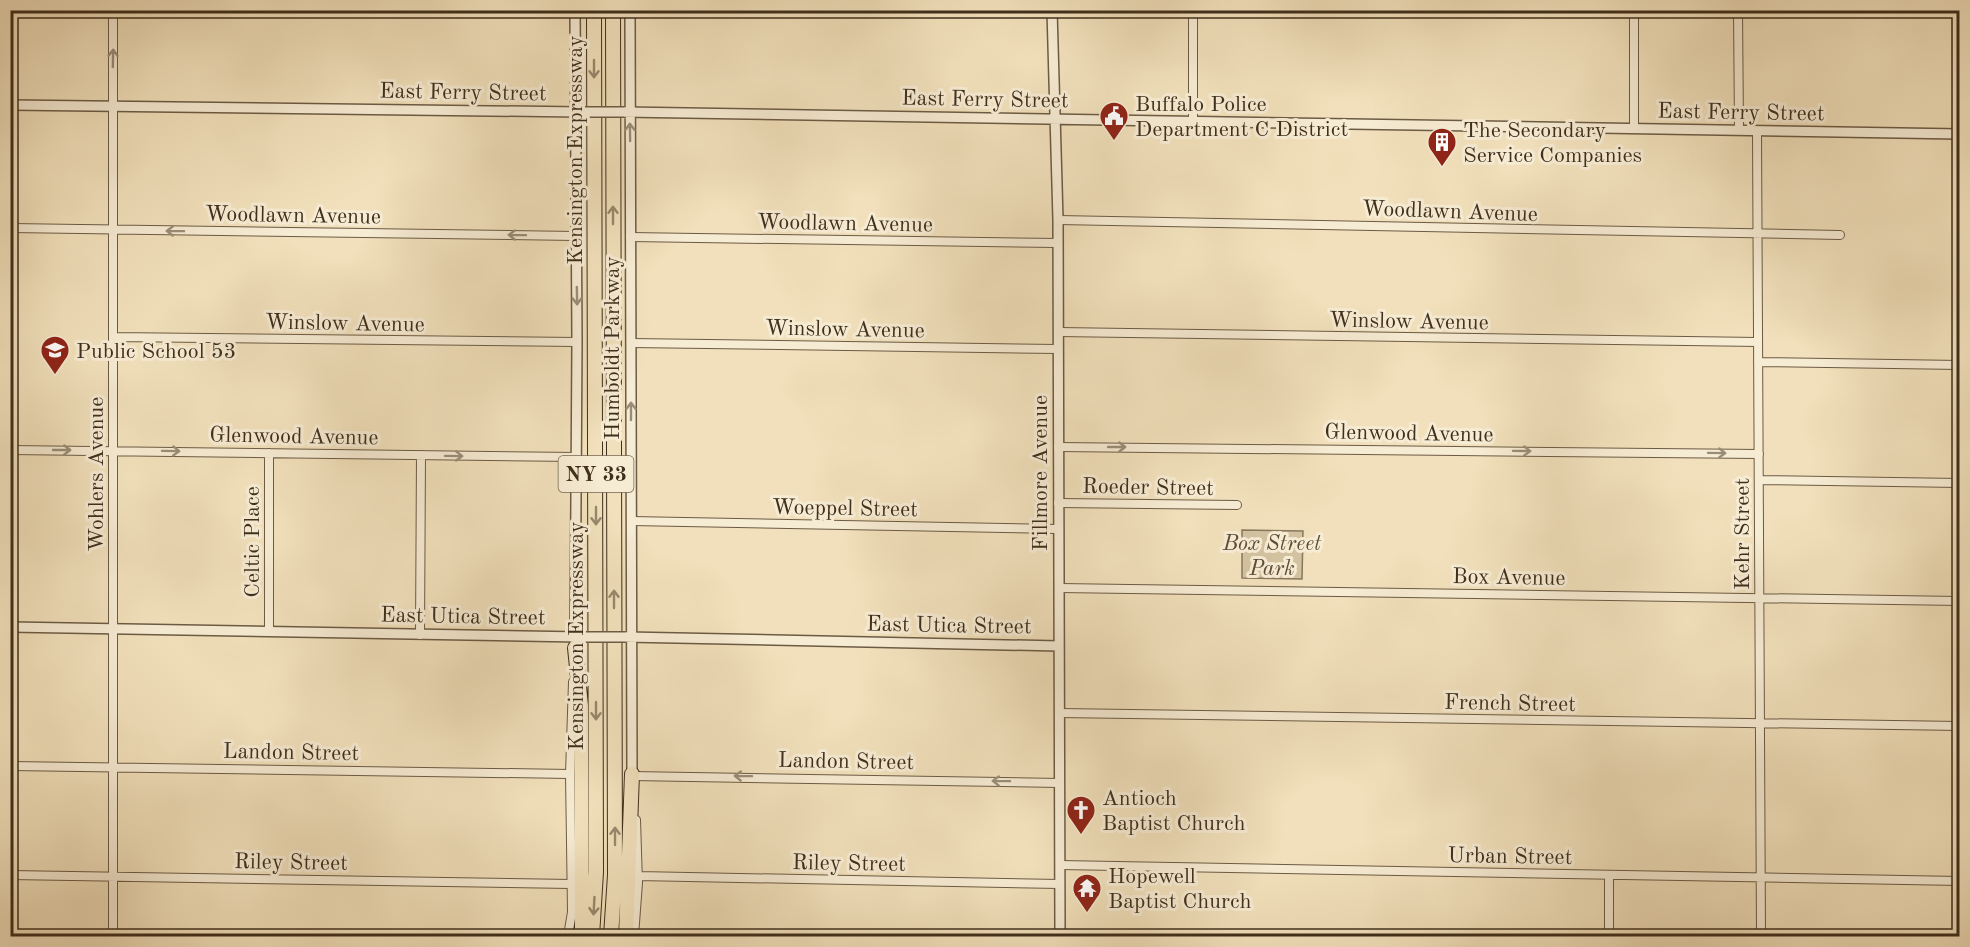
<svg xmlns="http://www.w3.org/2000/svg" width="1970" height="947" viewBox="0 0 1970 947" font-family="'Old Standard TT',serif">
<rect width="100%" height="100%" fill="#f1e0bb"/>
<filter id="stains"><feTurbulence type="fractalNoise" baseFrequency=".00333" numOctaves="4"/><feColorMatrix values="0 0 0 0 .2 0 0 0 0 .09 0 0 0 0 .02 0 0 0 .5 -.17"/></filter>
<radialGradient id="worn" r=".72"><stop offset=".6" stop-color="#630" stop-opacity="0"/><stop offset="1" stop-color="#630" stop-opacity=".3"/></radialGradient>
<path fill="#d3c2a0" stroke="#89785e" stroke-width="1.5" d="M1242 530 1303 531 1302 579 1242 578Z"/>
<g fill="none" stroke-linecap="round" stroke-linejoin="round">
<g stroke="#6c5b44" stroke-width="10">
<path id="minor" d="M1193 10V122
M1634 10V129
M1738 10 1739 130
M1757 131 1761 936
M1058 220 1840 235
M10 228 576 236
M630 237 1058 243
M1058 332 1758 342
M113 337 577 342
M631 343 1058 349
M1758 362 1960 365
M1058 447 1759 454
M10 450 577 457
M269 453V632
M1759 480 1960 483
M1058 503 1237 505
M631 521 1059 529
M1059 588 1960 601
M420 635 421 455
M1059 713 1960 726
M10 766 570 774
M632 776 1060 783
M1060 865 1960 881
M10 875 571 884
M1609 875V936
M638 876 1060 884
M113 936V10
M568 936 572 912 570 774 573 682
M634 936 638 883 636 820"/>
</g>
<g stroke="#6c5b44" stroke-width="12">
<path id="tertiary" d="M630 10 632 774
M1052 10 1058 220 1060 936
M10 105 581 112
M624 112 1960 134
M10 627 581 637
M626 637 1059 646
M575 648 577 342 575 10"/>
</g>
<g stroke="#3f2f1c" stroke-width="16">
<path id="motorway" d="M575 648 581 706 582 936
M592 936 596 872 594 10
M611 936 615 875 613 10
M626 936 632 774"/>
</g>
<use href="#minor" stroke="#f6ebd3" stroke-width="8"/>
<use href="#tertiary" stroke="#f6ebd3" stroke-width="9"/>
<use href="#motorway" stroke="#f1e0bb" stroke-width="14"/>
<g stroke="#6c5b44" stroke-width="12" stroke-linecap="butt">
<path id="tertiary-bridge" d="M581 112H624
M583 637H625"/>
</g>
<use href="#tertiary-bridge" stroke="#f6ebd3" stroke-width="9"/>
</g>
<defs><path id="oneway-shaft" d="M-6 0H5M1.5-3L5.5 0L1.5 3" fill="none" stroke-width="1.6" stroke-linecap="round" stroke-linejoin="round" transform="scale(1.5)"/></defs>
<g stroke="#9a8d78">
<use href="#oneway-shaft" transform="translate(113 58) rotate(-89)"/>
<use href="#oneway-shaft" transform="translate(630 132) rotate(-91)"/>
<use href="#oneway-shaft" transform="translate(175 231) rotate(-179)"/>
<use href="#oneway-shaft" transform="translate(517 235) rotate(-179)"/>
<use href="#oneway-shaft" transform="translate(577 296) rotate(89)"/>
<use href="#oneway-shaft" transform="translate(631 411) rotate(-90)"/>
<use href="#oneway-shaft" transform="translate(1117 447)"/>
<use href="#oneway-shaft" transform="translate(62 450)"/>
<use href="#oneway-shaft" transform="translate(171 451) rotate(1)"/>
<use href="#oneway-shaft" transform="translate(1522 451) rotate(1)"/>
<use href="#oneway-shaft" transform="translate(1717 453) rotate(1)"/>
<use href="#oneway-shaft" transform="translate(454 456) rotate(1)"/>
<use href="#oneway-shaft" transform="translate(743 776) rotate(-179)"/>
<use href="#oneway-shaft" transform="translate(1001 781) rotate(-179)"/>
</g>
<g stroke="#98886c">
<use href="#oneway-shaft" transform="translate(594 69) rotate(90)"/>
<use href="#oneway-shaft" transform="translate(613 215) rotate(-90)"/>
<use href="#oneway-shaft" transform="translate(596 516) rotate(90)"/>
<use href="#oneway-shaft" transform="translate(614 599) rotate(-90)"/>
<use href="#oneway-shaft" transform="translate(596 711) rotate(90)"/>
<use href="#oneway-shaft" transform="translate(615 836) rotate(-90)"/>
<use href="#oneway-shaft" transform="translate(594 906) rotate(93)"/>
</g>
<defs>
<g id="civic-pin" transform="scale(1.5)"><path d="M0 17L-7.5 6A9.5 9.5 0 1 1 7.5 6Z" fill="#8f2418" stroke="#f6ebd3"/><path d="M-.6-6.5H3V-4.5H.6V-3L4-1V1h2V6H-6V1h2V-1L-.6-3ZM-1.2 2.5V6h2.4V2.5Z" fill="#fff"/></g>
<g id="building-pin" transform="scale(1.5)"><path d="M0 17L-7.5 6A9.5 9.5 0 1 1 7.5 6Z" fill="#8f2418" stroke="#f6ebd3"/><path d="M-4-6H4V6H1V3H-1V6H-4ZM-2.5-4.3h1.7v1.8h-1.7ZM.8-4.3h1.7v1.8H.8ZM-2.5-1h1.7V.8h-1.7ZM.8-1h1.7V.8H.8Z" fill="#fff"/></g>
<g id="school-pin" transform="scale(1.5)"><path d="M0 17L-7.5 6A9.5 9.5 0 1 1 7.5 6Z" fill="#8f2418" stroke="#f6ebd3"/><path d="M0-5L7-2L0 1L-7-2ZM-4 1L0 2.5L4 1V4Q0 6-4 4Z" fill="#fff"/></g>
<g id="church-pin" transform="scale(1.5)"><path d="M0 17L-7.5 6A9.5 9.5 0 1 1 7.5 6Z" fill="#8f2418" stroke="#f6ebd3"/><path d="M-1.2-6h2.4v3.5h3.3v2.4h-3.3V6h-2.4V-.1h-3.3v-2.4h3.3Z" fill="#fff"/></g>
<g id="temple-pin" transform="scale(1.5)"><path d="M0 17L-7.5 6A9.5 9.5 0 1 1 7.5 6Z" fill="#8f2418" stroke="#f6ebd3"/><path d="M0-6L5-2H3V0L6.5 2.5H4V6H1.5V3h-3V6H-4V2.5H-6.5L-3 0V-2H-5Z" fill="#fff"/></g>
</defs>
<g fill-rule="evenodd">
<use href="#civic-pin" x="1114" y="116"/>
<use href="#building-pin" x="1442" y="142"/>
<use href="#school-pin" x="55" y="350"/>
<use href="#church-pin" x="1081" y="810"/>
<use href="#temple-pin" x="1087" y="888"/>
</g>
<g text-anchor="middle" stroke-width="6" stroke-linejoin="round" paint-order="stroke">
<rect fill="#f6ebd3" stroke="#766753" stroke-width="1.5" x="558.5" y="456" width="75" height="36" rx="4.5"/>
<g font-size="21" font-weight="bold" fill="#3f2f1c">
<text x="596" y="481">NY 33</text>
</g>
<g font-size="22" fill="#3f2f1c" stroke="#f6ebd3">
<text transform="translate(463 91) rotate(1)" y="8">East Ferry Street</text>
<text transform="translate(985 98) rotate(1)" y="8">East Ferry Street</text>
<text transform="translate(1741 111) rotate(1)" y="8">East Ferry Street</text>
<text transform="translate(574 150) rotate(-90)" y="8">Kensington Expressway</text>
<text transform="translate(1450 210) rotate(2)" y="8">Woodlawn Avenue</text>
<text transform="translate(293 214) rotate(1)" y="8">Woodlawn Avenue</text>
<text transform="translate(845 222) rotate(1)" y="8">Woodlawn Avenue</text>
<text transform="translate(1409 320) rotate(1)" y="8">Winslow Avenue</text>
<text transform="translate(345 322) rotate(1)" y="8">Winslow Avenue</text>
<text transform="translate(845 328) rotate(1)" y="8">Winslow Avenue</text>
<text transform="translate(611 348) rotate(-90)" y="8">Humboldt Parkway</text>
<text transform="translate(1409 432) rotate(1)" y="8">Glenwood Avenue</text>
<text transform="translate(294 435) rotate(1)" y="8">Glenwood Avenue</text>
<text transform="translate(1039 473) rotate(-90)" y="8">Fillmore Avenue</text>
<text transform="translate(95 474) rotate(-90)" y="8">Wohlers Avenue</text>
<text transform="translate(1148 486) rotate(1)" y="8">Roeder Street</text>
<text transform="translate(845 507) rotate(1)" y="8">Woeppel Street</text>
<text transform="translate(1741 534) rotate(-90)" y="8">Kehr Street</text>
<text transform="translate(251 542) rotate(-90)" y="8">Celtic Place</text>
<text transform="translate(1509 576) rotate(1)" y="8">Box Avenue</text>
<text transform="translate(463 615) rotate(1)" y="8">East Utica Street</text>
<text transform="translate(949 624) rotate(1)" y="8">East Utica Street</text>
<text transform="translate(575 636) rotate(-90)" y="8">Kensington Expressway</text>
<text transform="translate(1510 702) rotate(1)" y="8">French Street</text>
<text transform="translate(291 751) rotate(1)" y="8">Landon Street</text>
<text transform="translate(846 760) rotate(1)" y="8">Landon Street</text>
<text transform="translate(1510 855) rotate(1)" y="8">Urban Street</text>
<text transform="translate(291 861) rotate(1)" y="8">Riley Street</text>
<text transform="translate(849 862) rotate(1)" y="8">Riley Street</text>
</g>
<g font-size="22" fill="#3f2f1c" stroke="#f6ebd3" text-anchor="start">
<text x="1135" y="111">Buffalo Police<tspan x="1135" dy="25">Department C District</tspan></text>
<text x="1463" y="137">The Secondary<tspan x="1463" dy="25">Service Companies</tspan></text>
<text x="76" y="358">Public School 53</text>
<text x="1102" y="805">Antioch<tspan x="1102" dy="25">Baptist Church</tspan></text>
<text x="1108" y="883">Hopewell<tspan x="1108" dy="25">Baptist Church</tspan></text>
</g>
<g font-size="22" font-style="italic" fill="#5d4c36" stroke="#f6ebd3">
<text x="1272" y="550">Box Street<tspan x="1272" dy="25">Park</tspan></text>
</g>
</g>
<rect width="1970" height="947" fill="none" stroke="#f1e0bb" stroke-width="36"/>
<rect x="12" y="12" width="1946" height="923" fill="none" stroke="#3f2f1c" stroke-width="3"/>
<rect x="18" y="18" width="1934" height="911" fill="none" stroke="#3f2f1c" stroke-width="1.5"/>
<rect width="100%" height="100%" filter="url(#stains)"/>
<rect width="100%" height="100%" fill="url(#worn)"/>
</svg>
